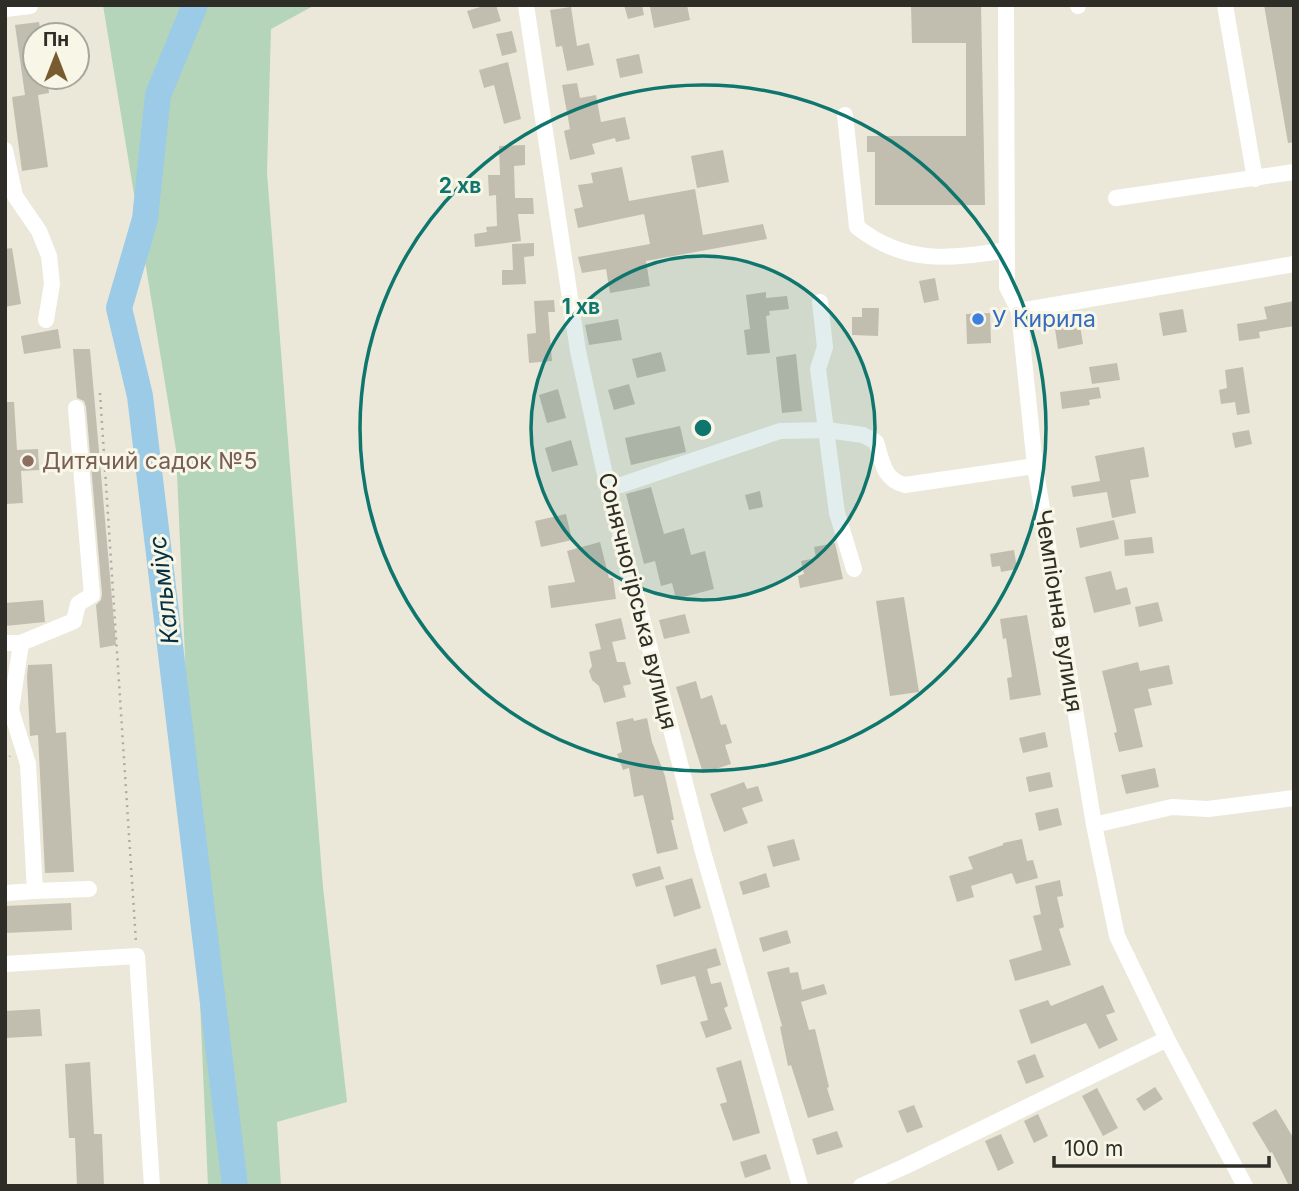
<svg xmlns="http://www.w3.org/2000/svg" width="1299" height="1191" viewBox="0 0 1299 1191" font-family="Inter,sans-serif">
<rect width="100%" height="100%" fill="#ebe8d9"/>
<path fill="#b4d5ba" d="M103 5H315L271 29 267 173 323 887 347 1102 277 1122 281 1186H208L176 450Z"/>
<g fill="none" stroke-linecap="round" stroke-linejoin="round">
<path stroke="#9bcbe6" stroke-width="26" d="M195 5 158 95 145 219 119 308 140 396 235 1186"/>
</g>
<path fill="#c1beaf" d="M487 5H496L501 21 473 29 467 11Z
M624 5H642L644 15 628 19Z
M659 5H687L690 20 654 28 650 7Z
M911 5H981L985 205H875V152H867V136H966V43H912Z
M1264 5H1294V142L1288 143Z
M571 7 577 46 589 43 594 65 567 71 562 46 556 47 550 10Z
M39 22 41 35H35V77H47L49 93 38 95 48 167 22 171 12 97 25 95 15 25Z
M512 31 517 52 502 56 496 34Z
M639 54 643 73 620 78 616 59Z
M508 62 521 119 504 124 494 85 484 88 479 70Z
M577 83 580 98 596 95 601 122 625 117 630 139 616 142 615 138 592 144 595 154 570 160 564 131 570 129 562 85Z
M525 145V165L514 166 515 198H533L534 214H518L521 241 475 247 474 234 487 232 486 227 497 226 496 195 489 196 488 175H500L499 146Z
M723 150 729 182 697 188 691 156Z
M622 167 629 201 695 189 703 235 763 224 767 239 646 261 650 286 610 293 606 269 582 273 578 257 650 244 644 214 578 228 574 209 583 207 578 185 593 183 591 173Z
M534 243V256L524 257 526 284 502 285V270H513L512 244Z
M12 248 21 304 5 307V249Z
M935 278 939 300 924 303 919 281Z
M766 292V298L787 296 789 309 769 311 770 315 766 316 770 353 747 355 744 330 750 329 746 295Z
M554 300 555 312H548L552 361 529 363 527 334 536 333 534 301Z
M1294 301V326L1259 332 1260 338 1239 341 1237 324 1267 319 1264 307Z
M862 308H879L878 336 852 335V317H862Z
M1183 309 1187 332 1163 336 1159 313Z
M990 313 991 343 967 344 966 314Z
M618 319 622 340 589 345 585 325Z
M1080 325 1083 344 1058 349 1055 329Z
M58 329 61 348 24 354 21 336Z
M73 349H90L116 645 100 648 96 605 101 600 102 594 86 407 84 401 77 398Z
M661 352 666 371 637 378 632 359Z
M796 354 802 411 782 413 776 357Z
M1117 363 1120 380 1092 384 1089 367Z
M1243 367 1250 413 1237 415 1235 402 1221 404 1219 390 1227 388 1225 370Z
M629 384 635 404 614 410 608 390Z
M1099 387 1101 398 1089 400 1090 405 1062 409 1060 392Z
M558 389 566 418 547 423 539 395Z
M5 402H14L17 450 38 449 39 470 21 471 23 503 5 504Z
M680 426 686 452 631 465 625 438Z
M1249 430 1252 444 1235 448 1232 433Z
M571 440 578 465 552 472 545 448Z
M1144 447 1149 477 1130 480 1136 513 1112 518 1107 492 1073 497 1071 486 1100 481 1095 456Z
M651 487 664 534 684 528 691 555 705 551 714 589 676 599 672 583 661 586 655 561 644 564 626 494Z
M760 491 763 507 749 510 745 495Z
M566 514 572 540 541 547 535 521Z
M1114 520 1119 539 1080 548 1076 528Z
M1152 537 1154 553 1125 556 1124 540Z
M600 542 609 578H613L616 599 551 608 548 586 575 582 567 551Z
M835 543 843 579 800 588 798 576 804 574 801 561 816 558 814 547Z
M1014 550 1017 569 1001 572 1000 566 992 567 990 554Z
M1111 571 1116 590 1127 587 1131 604 1094 613 1085 577Z
M904 597 919 692 890 696 876 601Z
M43 600 45 622 5 626V603Z
M1158 602 1163 621 1139 627 1135 607Z
M685 614 690 633 664 639 659 620Z
M1027 615 1041 695 1010 700 1007 678 1012 677 1006 638 1003 639 1000 619Z
M621 618 626 639 612 642 617 662H625L631 684 623 686 626 697 604 703 599 686 592 680 589 671 592 666 589 652 601 649 595 624Z
M1138 662 1140 671 1169 665 1173 684 1148 689 1152 705 1134 709 1143 747 1119 752 1114 733 1117 732 1102 671Z
M52 664 56 733 66 732 74 872 45 873 38 735 30 736 27 677 28 665Z
M696 681 701 699 712 695 721 725 726 724 732 743 725 745 731 764 703 773 676 687Z
M633 718 634 721 647 718 652 742 665 776 671 804 674 820H671L678 849 657 854 643 795 634 797 629 768 623 770 617 754 622 752 616 722Z
M1045 732 1048 747 1023 753 1019 738Z
M1155 768 1159 787 1126 794 1121 775Z
M1050 772 1053 787 1029 792 1026 777Z
M744 782 747 789 758 786 763 801 742 808 748 823 724 832 710 794Z
M1058 808 1062 825 1039 831 1035 813Z
M794 839 800 860 773 867 767 846Z
M1022 839 1027 861 1033 860 1038 878 1016 884 1012 873 971 886 974 897 957 902 949 876 973 869 968 857 1003 845V843Z
M660 866 664 879 636 887 632 874Z
M766 873 770 887 743 895 739 882Z
M692 878 701 908 674 917 665 886Z
M1060 880 1063 896 1057 897 1064 927 1059 929 1071 965 1015 981 1009 960 1042 950 1033 916 1041 914 1035 886Z
M71 903 72 930 5 933V906Z
M787 930 791 943 763 952 759 938Z
M716 948 721 965 707 969 711 984 721 982 728 1006 724 1008 732 1029 706 1038 700 1022 708 1020 695 976 661 985 656 965Z
M789 967 790 973 798 972 802 990 824 984 827 994 801 1002 809 1030 815 1029 829 1087 827 1088 834 1110 808 1118 791 1065 788 1066 780 1027 782 1026 767 972Z
M1103 985 1115 1012 1106 1015 1118 1040 1099 1049 1086 1023 1031 1044 1019 1010 1048 1000 1051 1006Z
M40 1009 42 1036 5 1038V1011Z
M1035 1054 1044 1077 1026 1084 1017 1061Z
M741 1060 760 1133 733 1141 720 1104 727 1102 716 1068Z
M90 1062 94 1134H102L104 1186H77L75 1138H69L65 1064Z
M1155 1087 1163 1099 1144 1111 1136 1099Z
M1097 1088 1118 1128 1103 1136 1082 1096Z
M914 1105 923 1127 907 1133 898 1111Z
M1276 1109 1294 1139V1186H1289L1272 1152 1270 1153 1252 1123Z
M1038 1114 1048 1136 1034 1143 1024 1121Z
M837 1131 843 1147 817 1155 812 1139Z
M1001 1134 1014 1163 998 1171 985 1141Z
M766 1154 771 1169 745 1178 740 1162Z"/>
<g fill="none" stroke-linecap="round" stroke-linejoin="round">
<path stroke="#afaca0" stroke-width="2.5" stroke-dasharray="2 5" stroke-linecap="butt" d="M100 393 136 942
M5 762 10 756"/>
<path stroke="#fff" stroke-width="16" d="M526 5 578 351 607 484 703 852 800 1186
M1006 5 1007 287 1019 311 1035 466 1094 825 1117 936 1167 1039 1245 1186
M1078 5V6
M1225 5 1255 179
M5 9 30 6
M845 115 857 227C905 265 950 259 1007 250
M5 150 15 196 39 231 49 256 52 284 46 320
M1116 198 1294 172
M820 302 825 347 818 369 837 513 854 569
M1019 311 1294 264
M607 484 621 485 780 431 827 430 863 435 876 442C882 460 883 480 905 485L1035 466
M5 643H21L11 710 28 764 35 891 5 893
M21 643 74 621 78 604 92 595 76 408
M1094 825 1172 807 1208 809 1294 798
M35 891 89 889
M5 964 137 956 152 1186
M861 1186 906 1166 1167 1039"/>
</g>
<circle cx="703" cy="428" r="172" fill="#0f766e" fill-opacity=".12"/>
<g fill="none" stroke="#0f766e" stroke-width="3.5">
<circle cx="703" cy="428" r="172"/>
<circle cx="703" cy="428" r="343"/>
</g>
<circle fill="#3f7fe0" stroke="#f8f6e6" stroke-width="2.5" cx="978" cy="319" r="7"/>
<circle fill="#8d6e63" stroke="#f8f6e6" stroke-width="2.5" cx="28" cy="461" r="7"/>
<g text-anchor="middle" stroke-width="6" stroke-linejoin="round" paint-order="stroke">
<g font-size="23" fill="#366cbe" stroke="#f8f6e6" text-anchor="start">
<text x="992" y="327">У Кирила</text>
</g>
<g font-size="23" fill="#785e54" stroke="#f8f6e6" text-anchor="start">
<text x="42" y="469">Дитячий садок №5</text>
</g>
<g font-size="23" fill="#2e2d27" stroke="#f8f6e6">
<text transform="translate(638 601) rotate(76)" y="8">Сонячногірська вулиця</text>
<text transform="translate(1059 611) rotate(81)" y="8">Чемпіонна вулиця</text>
</g>
<g font-size="24" font-style="italic" fill="#063043" stroke="#f8f6e6">
<text transform="translate(164 590) rotate(-97)" y="8">Кальміус</text>
</g>
</g>
<circle cx="703" cy="428" r="10" fill="#0f766e" stroke="#f8f6e6" stroke-width="3.5"/>
<g font-size="21" text-anchor="middle" font-weight="bold" fill="#0f766e" stroke="#f8f6e6" stroke-width="6" stroke-linejoin="round" paint-order="stroke">
<text x="460" y="193">2 хв</text>
<text x="581" y="314">1 хв</text>
</g>
<rect width="1299" height="1191" fill="none" stroke="#2e2d27" stroke-width="14"/>
<g transform="translate(56 56)"><circle r="33" fill="#f8f6e6" stroke="#a7a69a" stroke-width="2"/>
<path d="M0-5L12 26L0 18L-12 26Z" fill="#785c2f"/>
<text y="-10" font-size="19" font-weight="bold" text-anchor="middle" fill="#2e2d27">Пн</text>
</g>
<path d="M1054 1156v10h215v-10" fill="none" stroke="#2e2d27" stroke-width="3.5"/>
<text x="1064" y="1156" font-size="21" fill="#2e2d27" stroke="#f8f6e6" stroke-width="5" paint-order="stroke">100 m</text>
</svg>
